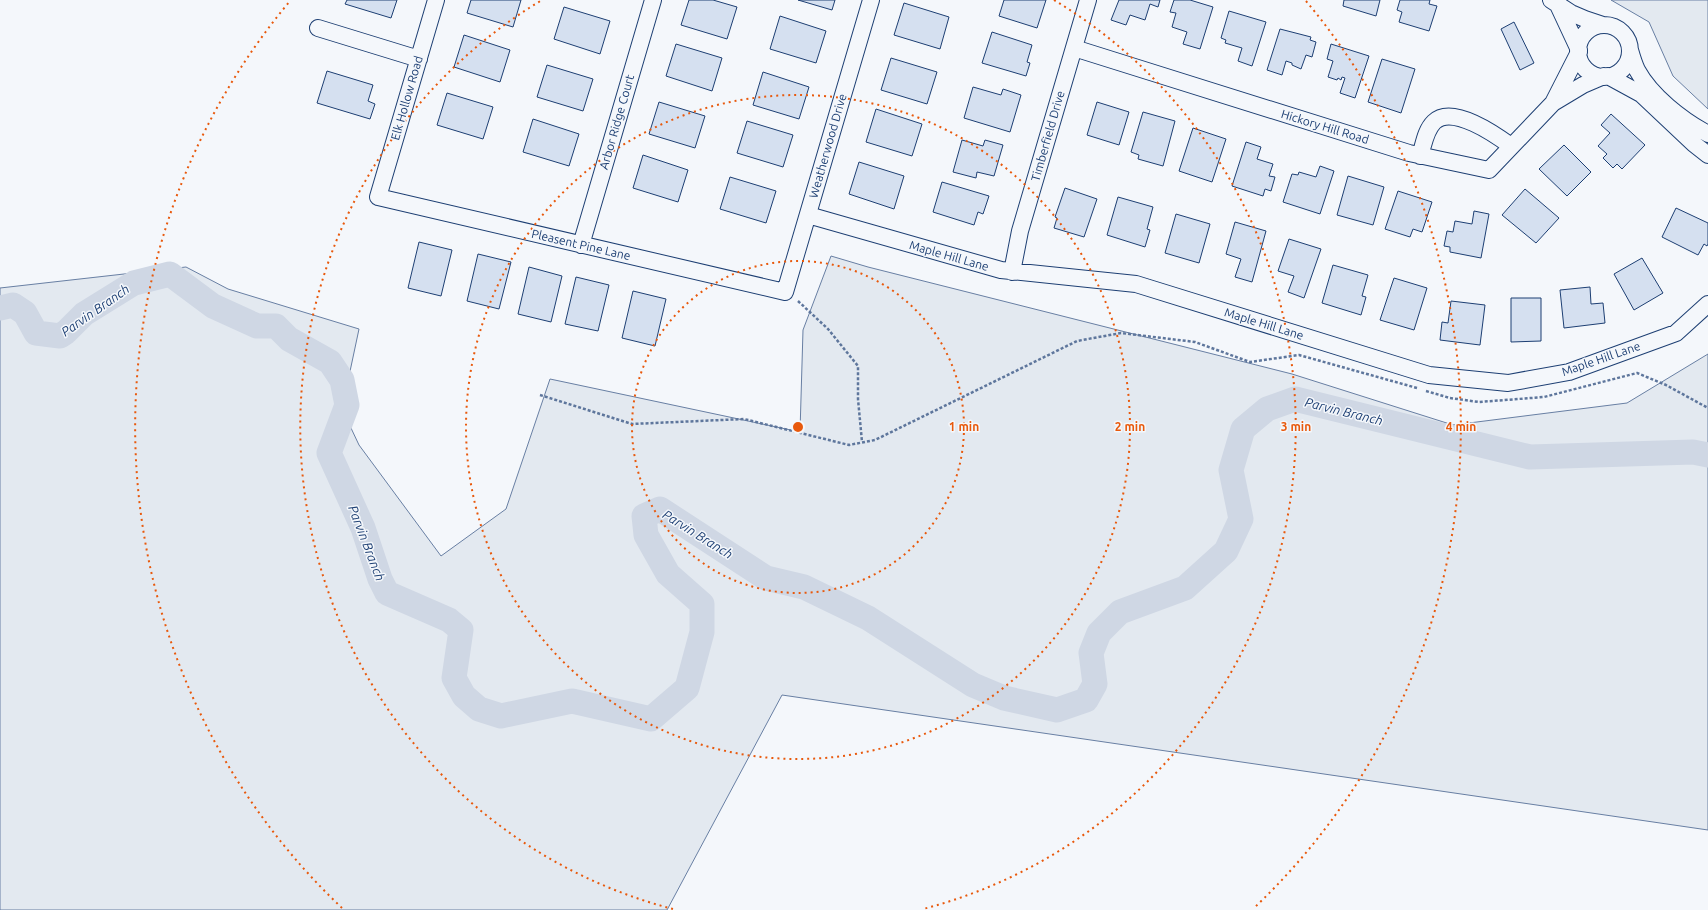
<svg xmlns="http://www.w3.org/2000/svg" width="1708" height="910" viewBox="0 0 1708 910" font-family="Ubuntu,sans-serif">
<rect width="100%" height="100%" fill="#f4f7fb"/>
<path fill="#e3e9f0" stroke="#687fa3" d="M1611 0H1708V109L1673 76 1649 22Z
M831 256 868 267 1292 374 1453 425 1627 403 1708 354V830L782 695 667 910H0V288L186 267 228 289 359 329 342 409 359 445 441 556 506 509 550 379 800 432 803 330Z"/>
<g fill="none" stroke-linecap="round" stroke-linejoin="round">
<path stroke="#cfd7e4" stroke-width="25" d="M0 308 13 305 25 313 36 333 60 336 66 332 84 314 134 283 170 274 213 306 257 326H276L289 339 330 362 342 380 347 405 329 453 363 528 380 579 387 593 449 620 461 630 454 678 464 696 479 709 501 716 572 701 651 719 687 688 702 632V604L668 574 646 535 644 516 660 509 766 578 804 587 868 618 973 685 1004 698 1057 710 1086 700 1095 684 1091 653 1099 633 1120 612 1185 588 1226 551 1241 519 1231 470 1243 429 1267 409 1295 399 1530 457 1693 452 1708 455"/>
</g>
<path fill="#d5e0f0" stroke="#1d3f73" d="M347 0H397L391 18 345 4Z
M471 0H521L513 27 467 13Z
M689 0H713L737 7 727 39 681 25Z
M798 0H835L832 10Z
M1004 0H1046L1037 28 999 16Z
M1119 0H1160L1158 7 1150 4 1145 20 1130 15 1126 25 1111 20Z
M1174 0H1190L1213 7 1200 49 1183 44 1187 32 1172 27 1176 13 1170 12Z
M1344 0H1380L1376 16 1343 6Z
M1400 0H1430L1429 4 1437 6 1429 31 1399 22 1402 12 1397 10Z
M904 3 949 17 940 49 894 35Z
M564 7 610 21 600 54 554 39Z
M1229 11 1266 22 1252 66 1238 61 1242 48 1225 43 1226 40 1221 38Z
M780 16 826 31 816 63 770 49Z
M1514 22 1534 63 1520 70 1501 29Z
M1280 29 1311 37 1310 40 1316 42 1312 57 1306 55 1301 69 1292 65V63L1286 61 1282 75 1267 70Z
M992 32 1032 45 1027 62 1030 63 1026 76 982 63Z
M464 35 510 50 500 82 454 67Z
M676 44 722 58 712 91 666 76Z
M1331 44 1369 56 1355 98 1340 93 1345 78 1342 77 1341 80 1338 78 1337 80 1328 77 1333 61 1327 59Z
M891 58 937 72 927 104 881 90Z
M1382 59 1415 69 1401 113 1368 102Z
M547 65 593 79 583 111 537 97Z
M327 71 373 85 368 101 375 104 370 119 317 103Z
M763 72 809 87 799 119 753 105Z
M973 87 1001 95 1003 89 1021 95 1010 132 964 118Z
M447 93 493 107 483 139 437 125Z
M659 102 705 116 695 148 649 134Z
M1097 102 1129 112 1119 145 1087 135Z
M876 109 922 124 912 156 866 142Z
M1143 112 1175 121 1163 166 1138 159 1139 155 1131 152Z
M1611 114 1645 145 1622 169 1617 164 1613 168 1603 158 1607 154 1598 146 1610 133 1601 125Z
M533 119 579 134 569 166 523 152Z
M747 121 793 135 783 167 737 153Z
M1193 128 1226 139 1212 182 1179 171Z
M962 140 983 146 985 140 1003 145 994 176 977 172 976 178 953 172Z
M1246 142 1261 147 1257 159 1273 164 1269 176 1275 177 1271 191 1265 189 1263 196 1232 186Z
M1564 145 1591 172 1567 196 1539 169Z
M643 155 688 170 678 202 633 188Z
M859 162 904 176 894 209 849 194Z
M1320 166 1334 171 1320 214 1283 202 1292 174 1298 175 1299 172 1316 177Z
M1348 176 1384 187 1373 225 1337 215Z
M730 177 776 191 766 223 720 209Z
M942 182 989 196 983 214 978 212 974 225 933 212Z
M1065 188 1097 199 1084 237 1054 228 1057 218 1055 217Z
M1525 189 1559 218 1536 243 1502 215Z
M1398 191 1432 202 1422 232 1413 229 1410 237 1385 229Z
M1118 197 1153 207 1147 229 1150 230 1145 247 1107 235Z
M1676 208 1708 223V244L1707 246 1704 244 1698 255 1662 237Z
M1474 211 1489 214 1481 258 1450 252V247L1444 246 1447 231 1453 232 1455 221 1472 224Z
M1176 214 1210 224 1199 263 1165 253Z
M1235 222 1266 231 1252 282 1235 277 1241 259 1226 254Z
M1289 239 1321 249 1304 298 1288 292 1294 276 1278 271Z
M419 242 452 250 441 296 408 288Z
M478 254 511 262 499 309 467 301Z
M1642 258 1663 293 1634 310 1614 274Z
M1333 265 1368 275 1362 296 1366 297 1361 315 1322 303Z
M529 267 562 276 551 322 518 314Z
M576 277 609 285 598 331 565 324Z
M1394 278 1427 288 1414 330 1380 320Z
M1590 287 1591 304 1603 303 1605 323 1564 328 1560 290Z
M633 291 666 299 655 346 622 338Z
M1511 298H1541V341L1511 342Z
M1451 301 1485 305 1480 345 1440 340 1442 322 1448 323Z"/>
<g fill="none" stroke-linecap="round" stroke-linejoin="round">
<g stroke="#1d3f73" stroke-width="18">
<path id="minor" d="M436 0 378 197 785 292 871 0
M1551 0 1571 13 1585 19 1603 25
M1558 5 1579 50
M1578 51a26 26 0 1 1 52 0a26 26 0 1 1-52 0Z
M318 28 419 59
M1074 48 1409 153 1489 170 1553 103 1583 85 1604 76
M1630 50C1632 57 1634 64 1637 70 1651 96 1682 120 1708 134
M1608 76 1641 94 1694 144 1708 155
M1553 103 1579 52
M1420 156C1424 144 1425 131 1434 122 1452 104 1496 135 1511 146
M808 215 1001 270 1136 284 1429 375 1508 383 1569 372 1676 333 1708 304
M581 245 653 0
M1012 272 1020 231 1088 0"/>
</g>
<path stroke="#5e769c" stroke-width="2.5" stroke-dasharray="3 2" stroke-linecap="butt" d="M798 301 828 329 858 366V399L862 442
M1426 391 1450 398 1479 402 1544 397 1637 373 1666 385 1708 408
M540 395 632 424 744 419 849 445 875 440 1077 341 1121 333 1195 342 1250 362 1299 355 1417 388"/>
<use href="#minor" stroke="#f4f7fb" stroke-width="16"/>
</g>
<g fill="none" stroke="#e8590c" stroke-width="2" stroke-dasharray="2 4">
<circle cx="798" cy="427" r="166"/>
<circle cx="798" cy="427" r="332"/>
<path d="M673 909A498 498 0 0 1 542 0M1054 0A498 498 0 0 1 923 909"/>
<path d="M342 908A663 663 0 0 1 290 1M1306 1A663 663 0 0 1 1254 908"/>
</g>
<g text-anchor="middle" stroke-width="3" stroke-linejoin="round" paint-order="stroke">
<g font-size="12" fill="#1d3f73" stroke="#f4f7fb">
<text transform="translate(407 98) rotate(-74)" y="4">Elk Hollow Road</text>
<text transform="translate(617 122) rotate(-74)" y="4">Arbor Ridge Court</text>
<text transform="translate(1325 127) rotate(17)" y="4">Hickory Hill Road</text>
<text transform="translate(1048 136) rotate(-74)" y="4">Timberfield Drive</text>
<text transform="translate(828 146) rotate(-74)" y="4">Weatherwood Drive</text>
<text transform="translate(581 245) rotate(13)" y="4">Pleasent Pine Lane</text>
<text transform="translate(949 256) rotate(16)" y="4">Maple Hill Lane</text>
<text transform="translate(1264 324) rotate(17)" y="4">Maple Hill Lane</text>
<text transform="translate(1601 359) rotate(-19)" y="4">Maple Hill Lane</text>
</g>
<g font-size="13" font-style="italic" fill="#1d3f73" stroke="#f4f7fb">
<text transform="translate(95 310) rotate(-35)" y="5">Parvin Branch</text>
<text transform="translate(1344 411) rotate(14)" y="5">Parvin Branch</text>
<text transform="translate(698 534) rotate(32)" y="5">Parvin Branch</text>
<text transform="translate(367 543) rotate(69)" y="5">Parvin Branch</text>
</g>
</g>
<circle cx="798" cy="427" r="6" fill="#e8590c" stroke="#f4f7fb" stroke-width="2"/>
<g font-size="12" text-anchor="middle" font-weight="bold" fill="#e8590c" stroke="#f4f7fb" stroke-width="3" stroke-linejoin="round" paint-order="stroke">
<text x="964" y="431">1 min</text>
<text x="1130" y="431">2 min</text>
<text x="1296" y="431">3 min</text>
<text x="1461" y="431">4 min</text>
</g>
</svg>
